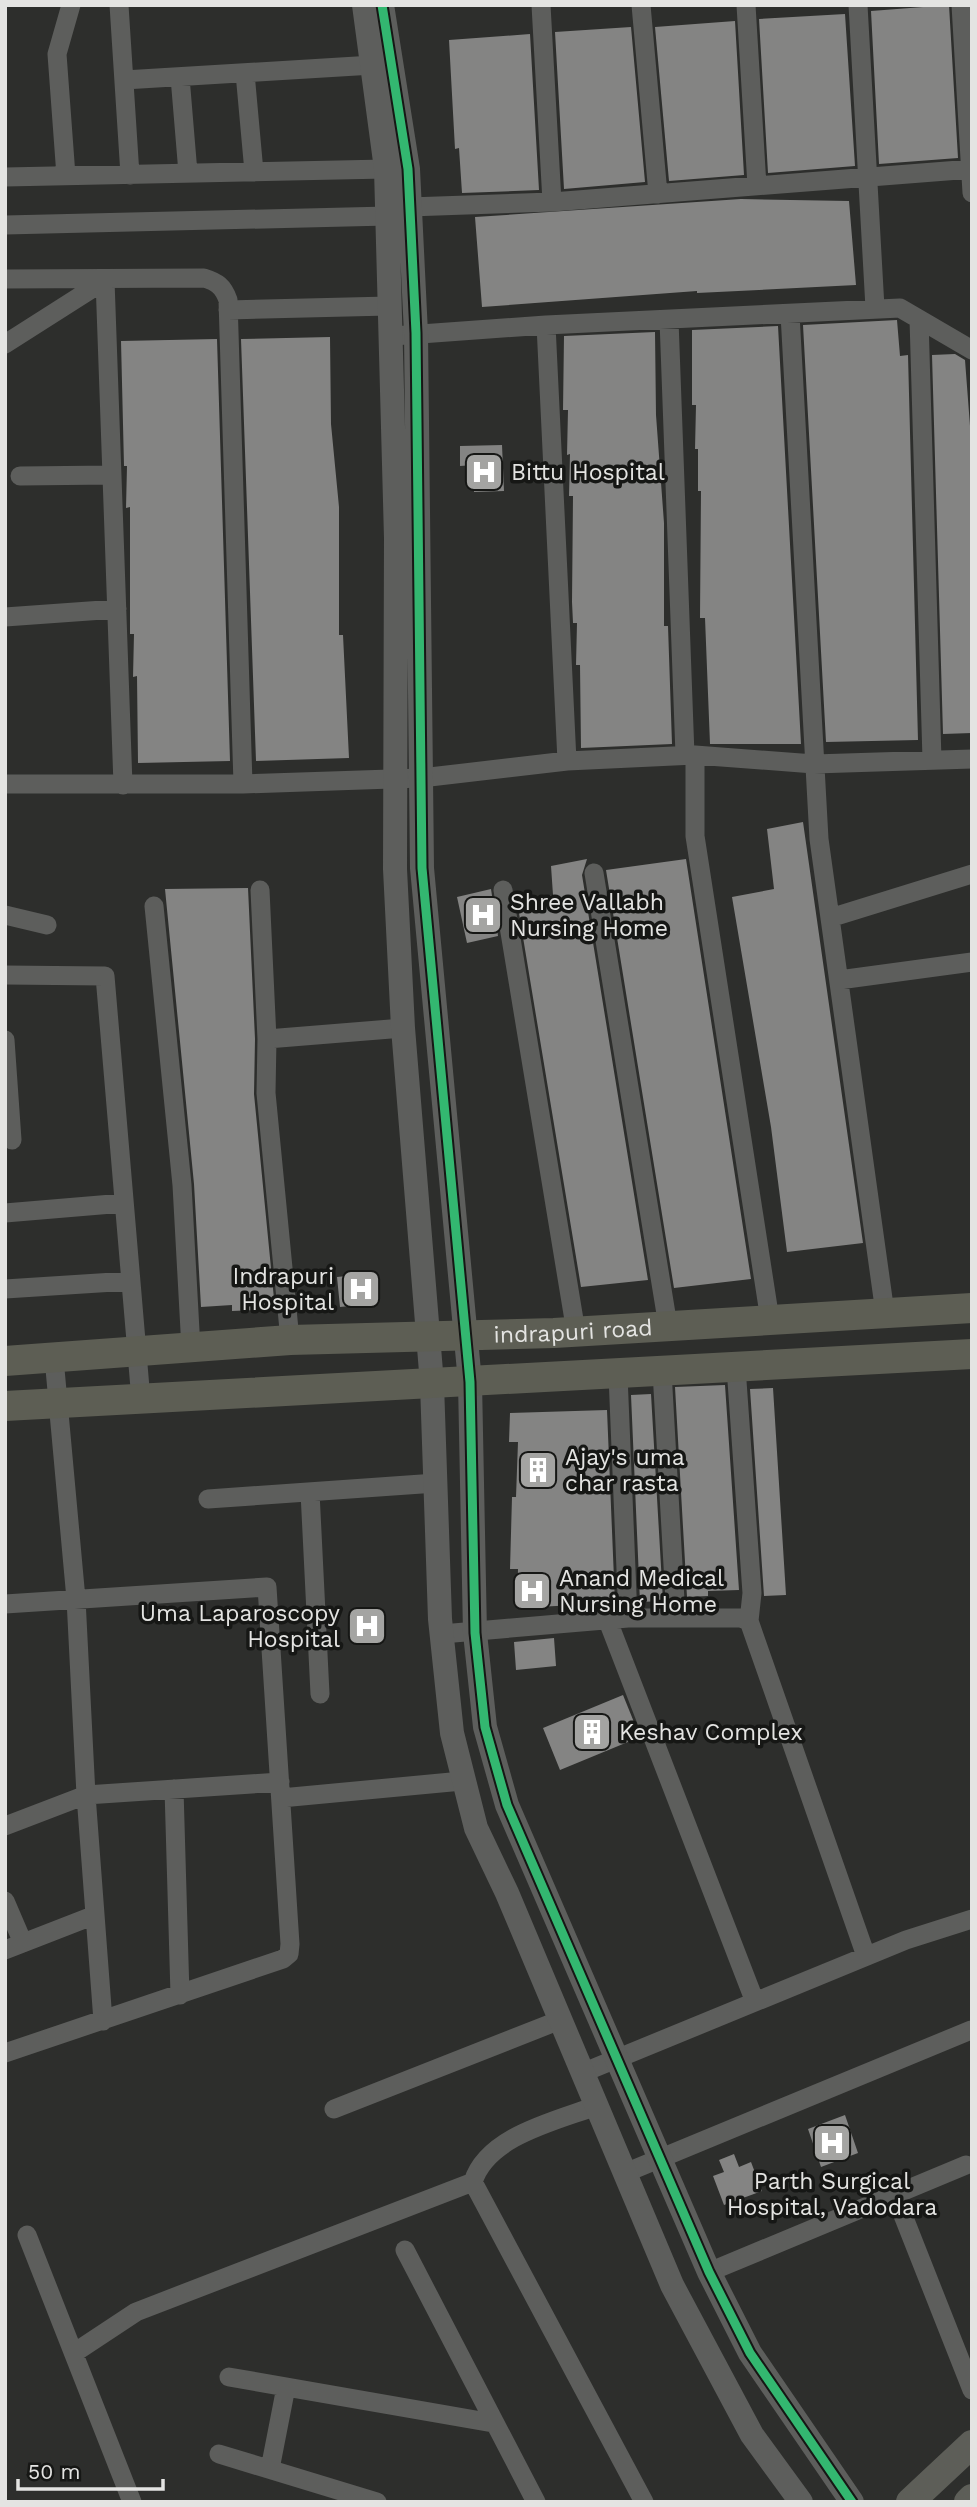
<svg xmlns="http://www.w3.org/2000/svg" width="977" height="2507" viewBox="0 0 977 2507" font-family="'Work Sans',sans-serif">
<rect width="100%" height="100%" fill="#2d2e2c"/>
<path fill="#848483" d="M949 5 958 158 879 164 871 11Z
M845 14 855 166 768 173 759 19Z
M735 21 744 175 669 181 655 27Z
M631 27 645 182 564 189 555 32Z
M530 34 539 190 462 193 459 148 455 149 449 40Z
M741 199 849 201 856 285 697 293V291L482 307 475 217Z
M897 320 900 356 908 355 918 740 826 742 803 325Z
M778 326 801 744H710L705 618H700L701 491H698V449H695L696 405H692V330Z
M655 332 656 415 664 523V626H668L672 744 581 748 580 665H576L577 623H573L572 602 573 496H569L570 454 567 455 568 410H563L564 336Z
M330 337 331 424 339 507V635H343L349 758 256 761 241 339Z
M217 339 230 761 138 763 137 676 133 677 134 634H130V507L126 508 127 466H124L121 341Z
M955 354 965 360 971 439 972 733 943 734 932 355Z
M502 445 504 491 474 492V465L460 466V446Z
M803 822 863 1243 787 1252 771 1127 732 897 774 889 767 829Z
M587 859 582 875 648 1280 581 1287 517 901 553 895 551 866Z
M686 859 751 1279 674 1288 606 870Z
M248 888 255 1039 254 1094 275 1309 232 1311V1305L201 1307 194 1184 165 889Z
M491 889 498 936 467 943 457 897Z
M376 1273 379 1303 340 1307 337 1277Z
M725 1385 739 1590 708 1591V1596L687 1597 675 1387Z
M773 1388 786 1595 764 1596 750 1389Z
M651 1394 663 1601 640 1602 631 1395Z
M607 1410 615 1603 517 1608 518 1569H510L512 1497H516L518 1442H509L510 1413Z
M378 1613 380 1632 351 1635 349 1616Z
M554 1638 556 1666 516 1670 514 1642Z
M623 1695 640 1737 560 1770 543 1728Z
M845 2115 858 2153 821 2167 808 2129Z
M734 2154 739 2167 751 2162 762 2191 724 2205 713 2176 724 2172 719 2160Z"/>
<g fill="none" stroke-linecap="round" stroke-linejoin="round">
<path stroke="#5d5e5c" stroke-width="19" d="M119 5 130 175
M541 5 552 202
M641 5 658 194
M746 5 757 186
M858 5 875 308
M961 5 972 193
M245 73 254 172
M180 77 188 173
M124 80 373 65
M66 176 57 54 71 5
M5 177 386 169
M409 207 552 202 972 169
M5 225 388 216
M5 279 204 278C217 282 223 286 228 300L243 784
M105 280 123 785
M228 310 389 306
M790 314 819 839 885 1313
M919 319 932 760
M669 320 685 755
M546 325 567 761
M393 336 546 325 900 308 972 350
M5 344 104 281
M20 476 112 475
M5 617 117 609
M695 755V836L770 1320
M5 784H243L421 778 567 761 695 755 814 764 972 759
M594 873 668 1326
M260 890 267 1039 266 1093 290 1340
M503 890 576 1332
M154 906 182 1185 191 1349
M5 915 47 925
M830 918 972 874
M5 975 105 976 141 1400
M839 980 972 962
M267 1039 403 1028
M5 1040 12 1140
M5 1213 124 1203
M5 1289 130 1281
M54 1358 76 1599 86 1795 103 2021
M736 1367 752 1593 749 1621
M662 1371 676 1618
M618 1375 628 1618
M310 1492 320 1694
M208 1499 436 1483
M5 1604 267 1587 290 1944 289 1954 283 1959 5 2053
M608 1621 755 2002
M442 1634 628 1618H741L749 1621 866 1956
M174 1789 180 1995
M281 1798 462 1781
M5 1826 86 1795 280 1782
M5 1901 23 1943
M5 1950 95 1915
M582 2073 906 1940 972 1919
M334 2109 560 2020
M625 2173 971 2030
M473 2182C487 2136 556 2121 596 2106
M895 2195 972 2390
M27 2235 132 2502
M405 2250 536 2502
M709 2272 966 2165
M74 2353 136 2312 473 2182 644 2502
M229 2377 493 2423
M219 2454 377 2502
M270 2469 286 2387"/>
<path stroke="#5d5e5c" stroke-width="24" d="M364 5 386 169 396 538 395 869 403 1028 432 1384 440 1619 452 1733 476 1828 507 1893 672 2285 752 2435 801 2502
M382 5 408 169 416 333 422 868 470 1382 475 1633 485 1727 507 1805 709 2272 750 2353 852 2502"/>
<path stroke="#5d5e58" stroke-width="28" d="M910 2502 972 2444
M968 2502 972 2498"/>
<g stroke="#5d5e54" stroke-width="30">
<path id="s1" d="M5 1361 290 1340 554 1333 972 1308"/>
<path d="M5 1406 972 1354"/>
</g>
<g stroke="#161715" stroke-width="13">
<path id="cycleway" d="M382 5 408 169 416 333 422 868 470 1382 475 1633 485 1727 507 1805 709 2272 750 2353 852 2502"/>
</g>
<use href="#cycleway" stroke="#33b770" stroke-width="9"/>
</g>
<defs>
<g id="hospital-square" transform="scale(2.0125)"><rect x="-9" y="-9" width="18" height="18" rx="4" fill="#a4a4a2" stroke="#161715"/><path d="M-5-5h3v3.5h4V-5h3V5h-3V1.5h-4V5h-3Z" fill="#fff"/></g>
<g id="building-square" transform="scale(2.0125)"><rect x="-9" y="-9" width="18" height="18" rx="4" fill="#a4a4a2" stroke="#161715"/><path d="M-4-6H4V6H1V3H-1V6H-4ZM-2.5-4.3h1.7v1.8h-1.7ZM.8-4.3h1.7v1.8H.8ZM-2.5-1h1.7V.8h-1.7ZM.8-1h1.7V.8H.8Z" fill="#fff"/></g>
</defs>
<g fill-rule="evenodd">
<use href="#hospital-square" x="484" y="472"/>
<use href="#hospital-square" x="483" y="915"/>
<use href="#hospital-square" x="361" y="1289"/>
<use href="#building-square" x="538" y="1470"/>
<use href="#hospital-square" x="532" y="1591"/>
<use href="#hospital-square" x="367" y="1626"/>
<use href="#building-square" x="592" y="1732"/>
<use href="#hospital-square" x="832" y="2143"/>
</g>
<g text-anchor="middle" stroke-width="7" stroke-linejoin="round" paint-order="stroke">
<g font-size="23" fill="#e4e4e2" stroke="#161715" text-anchor="start">
<text x="511" y="480">Bittu Hospital</text>
<text x="510" y="910">Shree Vallabh<tspan x="510" dy="26">Nursing Home</tspan></text>
<text x="334" y="1284" text-anchor="end">Indrapuri<tspan x="334" dy="26">Hospital</tspan></text>
<text x="565" y="1465">Ajay's uma<tspan x="565" dy="26">char rasta</tspan></text>
<text x="559" y="1586">Anand Medical<tspan x="559" dy="26">Nursing Home</tspan></text>
<text x="340" y="1621" text-anchor="end">Uma Laparoscopy<tspan x="340" dy="26">Hospital</tspan></text>
<text x="619" y="1740">Keshav Complex</text>
<text x="832" y="2189" text-anchor="middle">Parth Surgical<tspan x="832" dy="26">Hospital, Vadodara</tspan></text>
</g>
<g font-size="23" fill="#e4e4e2" stroke="#161715">
<text dy="8" stroke="none"><textPath href="#s1" startOffset="569">indrapuri road</textPath></text>
</g>
</g>
<rect width="977" height="2507" fill="none" stroke="#e4e4e2" stroke-width="14"/>
<path d="M18 2479v10h145v-10" fill="none" stroke="#e4e4e2" stroke-width="3.5"/>
<text x="28" y="2479" font-size="21" fill="#e4e4e2" stroke="#161715" stroke-width="5" paint-order="stroke">50 m</text>
</svg>
